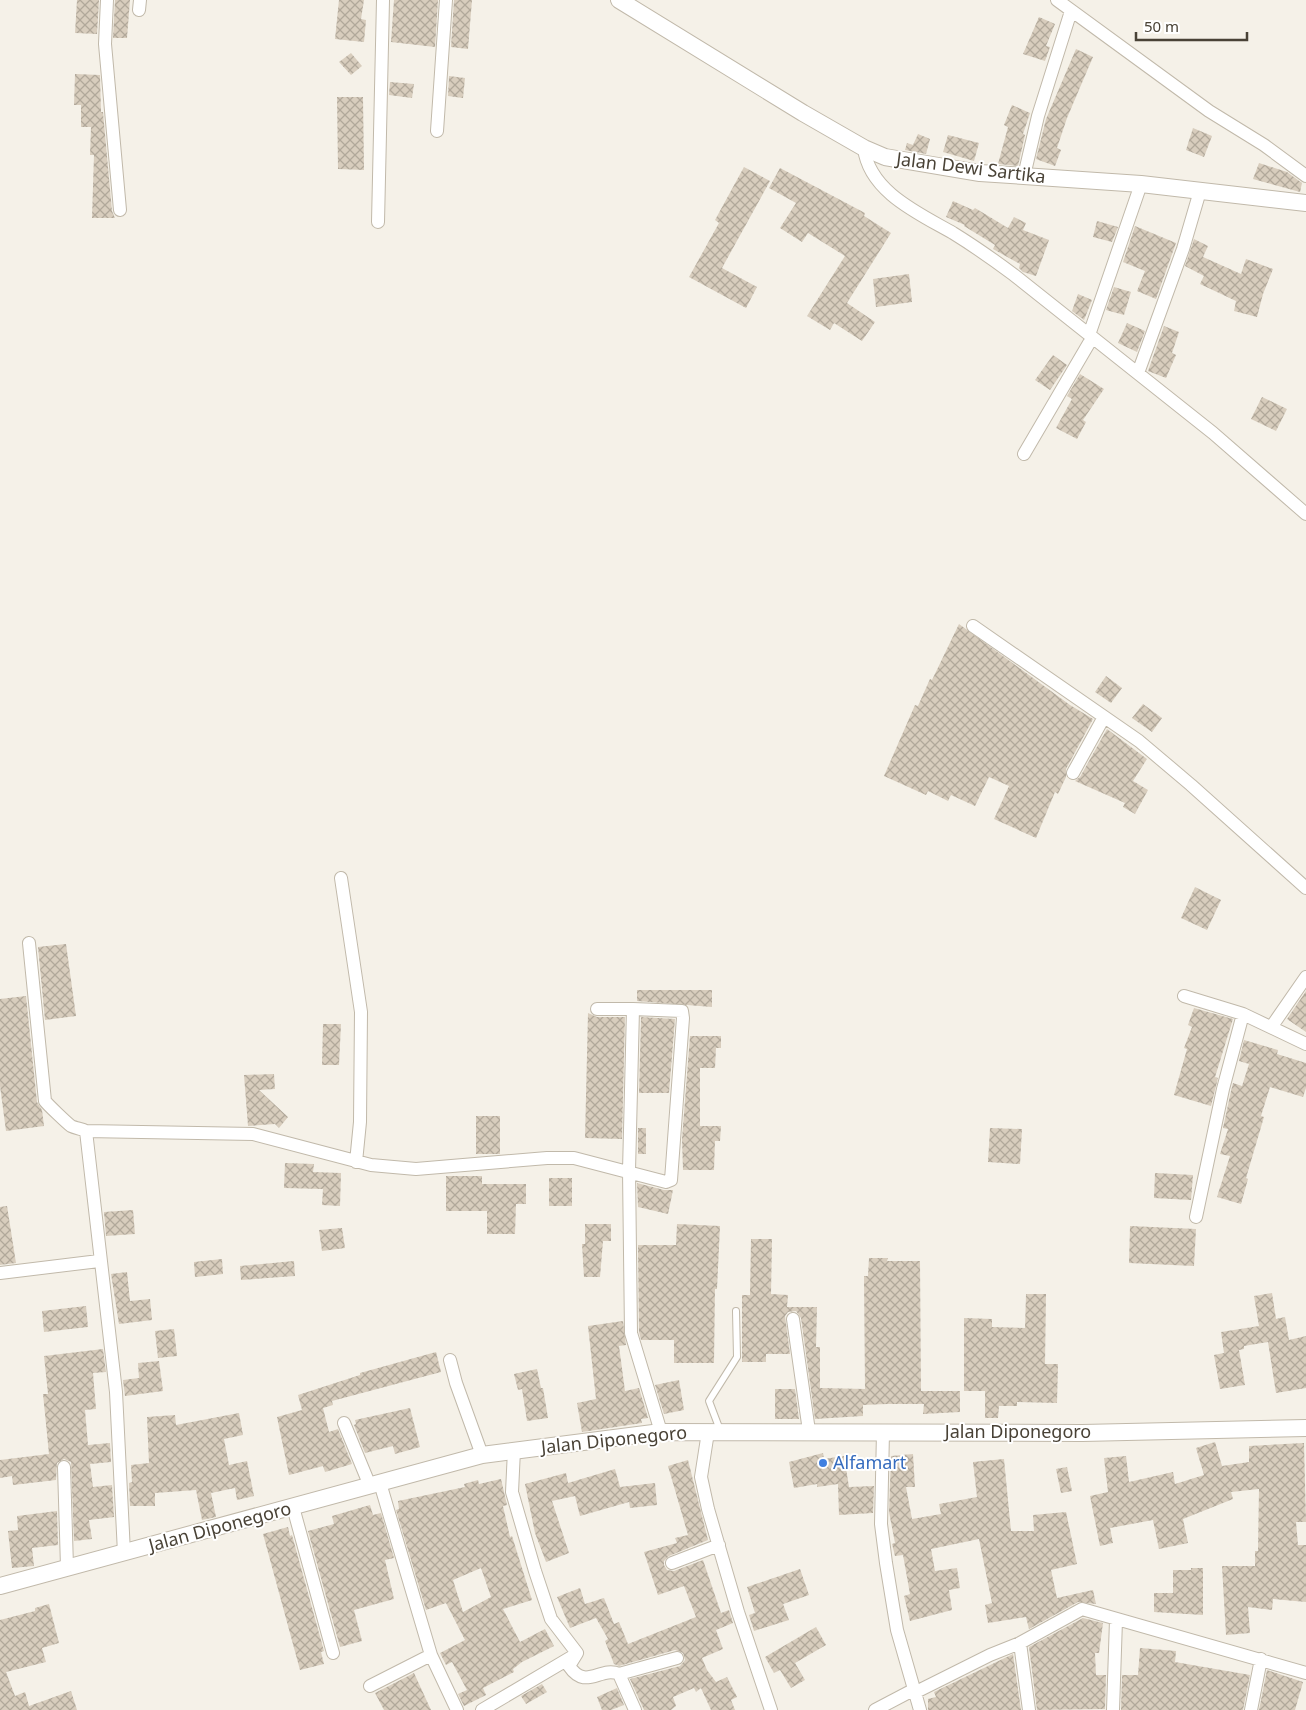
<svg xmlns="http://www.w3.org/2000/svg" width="1306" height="1710" viewBox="0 0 1306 1710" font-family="'Noto Sans',sans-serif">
<defs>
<pattern id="building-cross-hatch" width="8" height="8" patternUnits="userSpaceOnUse" patternTransform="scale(1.25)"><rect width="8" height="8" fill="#d8cdbd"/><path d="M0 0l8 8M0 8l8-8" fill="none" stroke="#b1a89a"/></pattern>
</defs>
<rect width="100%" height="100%" fill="#f5f1e8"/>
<path fill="url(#building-cross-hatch)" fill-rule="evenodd" d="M77 0H99L97 34 75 33Z
M115 0H130L127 38H113Z
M339 0H364L361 19 366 20 364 42 335 39Z
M394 0H438L435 47 391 42Z
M454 0H472L468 49 451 47Z
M1039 17 1055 24 1046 46 1050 47 1045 61 1023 54Z
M1076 49 1093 57 1067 118 1057 148 1061 150 1055 166 1036 159 1046 119Z
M351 53 362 66 351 75 339 62Z
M75 74 100 75 101 112H103L112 211 115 218H92L94 155H90L91 127H81V105H74Z
M449 76 465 78 463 98 448 96Z
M390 82 414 84 412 98 389 95Z
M337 97H363L364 170 338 169Z
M1012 105 1030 113 1023 134 1025 135 1018 166 998 164 1008 127 1004 125Z
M1193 128 1212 136 1204 157 1186 150Z
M918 134 930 139 926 154 905 150 907 143 913 145Z
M948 135 979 143 974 161 943 152Z
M1259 163 1287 172 1302 183 1300 192 1253 179Z
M744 167 770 181 722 268 757 287 746 308 689 277 719 223 715 220Z
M780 168 865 213 864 216 891 233 847 303 875 322 862 341 834 323 830 330 807 316 845 256 808 233 802 242 780 228 796 203 769 188Z
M953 201 973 210 975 208 1008 228 1014 217 1026 223 1023 230 1049 240 1036 276 1023 272 1019 268 1020 264 993 249 995 245 964 226 965 225 946 217Z
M1097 221 1118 227 1112 242 1093 237Z
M1135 226 1176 243 1156 299 1137 291 1145 271 1123 262Z
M1194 239 1208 246 1203 257 1241 274 1246 259 1273 269 1263 294 1257 317 1234 311 1236 301 1200 284 1204 276 1185 266Z
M909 274 912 302 876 307 873 279Z
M1114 287 1131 292 1124 315 1106 310Z
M1078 294 1092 300 1084 320 1072 311Z
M1127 323 1145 331 1137 352 1118 343Z
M1164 326 1179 332 1172 353 1176 355 1166 378 1148 371Z
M1053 355 1067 365 1050 390 1035 380Z
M1080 374 1104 389 1083 420 1086 422 1077 439 1056 428 1072 399 1067 396Z
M1262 397 1287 409 1276 431 1251 419Z
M959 624 1070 705 1093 719 1066 769V777L1058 794 1055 792 1036 838 994 819 1009 786 989 777 975 806 951 795 948 801 928 791 926 795 884 776 915 705 918 706 930 679 932 680Z
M1106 676 1122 688 1111 703 1095 692Z
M1143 704 1162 718 1152 732 1132 718Z
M1107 729 1147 759 1133 781 1148 790 1135 814 1123 807 1125 803 1075 781 1080 777Z
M1195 887 1221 900 1207 930 1181 918Z
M66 944 76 1016 45 1020 38 947Z
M637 990H712V1007L637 1001Z
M1306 991V1032L1287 1019Z
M26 996 37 1102 42 1110 44 1126 6 1131 0 1086V999Z
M1194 1008 1233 1019 1215 1077 1218 1078 1211 1106 1174 1095 1187 1049 1184 1048 1192 1027 1188 1025Z
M588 1013 597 1017H625L622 1139 585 1138Z
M641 1017 675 1019 669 1093H639Z
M323 1024H341L339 1065H322Z
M690 1036H721V1048H716L715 1068H700V1126H721L720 1141H715L714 1170H683L682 1139Z
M1244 1040 1278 1050 1277 1054 1306 1063V1088L1303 1097 1270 1087 1261 1116 1264 1117 1246 1178 1248 1179 1241 1204 1217 1197 1230 1156 1220 1154 1228 1129 1223 1128 1231 1091 1233 1083 1242 1086 1249 1064 1239 1061Z
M274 1074 275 1089 259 1090 288 1117 279 1128 275 1124 248 1126 244 1075Z
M476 1116H500V1154H476Z
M638 1128H646V1154H638Z
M990 1128 1022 1129 1020 1164 988 1162Z
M285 1163 314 1164 313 1172 341 1173 340 1206 322 1205 323 1189 284 1188Z
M1155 1173 1193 1175 1191 1200 1154 1198Z
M446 1176H482V1184H526V1204H516L515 1234H487V1211H446Z
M549 1178H572V1206H549Z
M637 1183 664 1190H673L668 1214 638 1207Z
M7 1206 16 1263 0 1265V1207Z
M133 1210 135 1234 106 1236 104 1212Z
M585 1224H611V1241H603L600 1277H584L582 1244H585Z
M677 1224 720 1226 717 1289H715L714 1363H674V1340H641L639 1332 638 1245H676Z
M1130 1226 1196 1229 1194 1266 1129 1263Z
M342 1228 345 1248 322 1251 319 1230Z
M751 1239H772L771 1294 788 1295 787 1307H817L816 1347H820V1388L865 1389 864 1276H868L869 1258H888L887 1261H920L921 1391H960V1412L923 1414 924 1404H887L863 1405V1416L815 1419 801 1318 796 1311 788 1312 785 1316 790 1354H766V1362H742V1295H750Z
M222 1259 223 1274 195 1277 194 1262Z
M294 1261 295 1276 241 1280 240 1266Z
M127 1272 130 1301 150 1299 152 1320 119 1324 111 1274Z
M1272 1293 1276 1319 1285 1317 1289 1340 1306 1336V1388L1276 1393 1268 1342 1244 1346V1349L1239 1350 1245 1385 1220 1389 1214 1355 1224 1353 1221 1332 1259 1326 1254 1296Z
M1026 1294H1046L1045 1364H1058L1057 1403 1017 1402V1406H999L998 1418H985V1391H964V1318L992 1319V1327L1025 1328Z
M86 1306 88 1327 44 1332 42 1311Z
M623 1321 626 1345 619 1346 625 1391 639 1388 648 1418 641 1419 642 1423 582 1432 577 1403 596 1399 588 1326Z
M174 1329 177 1356 158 1358 155 1331Z
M103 1349 106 1372 93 1373 96 1409 85 1410 88 1445 110 1443 111 1462 90 1464 93 1487 112 1485 114 1517 89 1520 92 1539 74 1541 71 1462 64 1459 57 1463 56 1480 13 1485 12 1476 0 1478V1460L49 1454 43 1394H48L44 1356Z
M436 1352 441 1372 332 1401 333 1405 323 1408 329 1432 338 1429 352 1464 325 1472 323 1466 289 1475 277 1417 302 1410 298 1395 360 1375V1373Z
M159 1361 163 1391 125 1396 123 1380 139 1378 138 1363Z
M537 1369 541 1388H543L548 1418 527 1421 522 1389 518 1390 514 1374Z
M679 1380 684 1410 664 1414 655 1385Z
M775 1389H795L799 1419H775Z
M410 1408 420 1447 395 1454 393 1446 365 1453 354 1425 356 1424 355 1420Z
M239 1413 243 1435 224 1439 229 1465 247 1461 254 1496 237 1500 235 1488 211 1493 216 1517 202 1520 196 1490 155 1493V1506H130L129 1483 132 1482 131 1465 149 1463 147 1417 175 1415 176 1425Z
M1215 1442 1222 1466 1249 1462V1446L1304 1443 1306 1522H1296L1298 1545H1306V1602L1273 1599 1272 1610 1248 1607 1250 1633 1226 1635 1222 1566H1255V1551H1258L1259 1489 1231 1492 1233 1499 1183 1519 1188 1543 1159 1549 1153 1520 1110 1528 1113 1543 1100 1546 1090 1496 1108 1492 1104 1458 1126 1456 1129 1482 1173 1472 1175 1484 1204 1475 1196 1448Z
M823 1453 824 1459 844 1456 849 1487 874 1486 873 1513 839 1515 838 1484 817 1487V1484L794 1488 789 1462Z
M913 1454 915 1487H906L912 1519 941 1514 939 1504 977 1497 973 1462 1004 1459 1011 1531H1034L1033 1515 1066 1512 1077 1564 1051 1570 1057 1598 1093 1590 1096 1604 1078 1602 1029 1629 1026 1617 988 1623 985 1605 992 1603 979 1539 931 1549 935 1571 957 1568 960 1588 949 1590 952 1610 910 1621 904 1596 910 1594 903 1555 895 1556 892 1544 895 1543 889 1512 891 1456Z
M688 1460 708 1540 669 1556 664 1561V1565L667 1570 674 1571 703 1560 721 1613 729 1610 733 1623 716 1630 723 1649 702 1658 707 1670 716 1682 727 1677 737 1697 731 1700 735 1710H711L701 1688 696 1692 694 1688 673 1697 676 1706 671 1710H644L630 1679 680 1666 685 1660 683 1653 675 1650 619 1666 614 1664 605 1641 608 1639 596 1618 570 1628 557 1597 580 1588 585 1604 604 1598 614 1624 619 1622 628 1644 696 1617 684 1586 658 1595 644 1552 677 1543 675 1538 688 1535 668 1466Z
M1067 1467 1072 1491 1061 1493 1056 1469Z
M615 1469 620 1487 655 1483 657 1505 630 1508 629 1502 580 1516 575 1496 552 1501 569 1553 546 1562 535 1533 525 1484 566 1473 568 1483Z
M501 1479 507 1505 503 1506 510 1537 512 1536 532 1600 503 1609 520 1642 545 1629 554 1646 522 1662 513 1669 514 1672 483 1688 486 1695 464 1706 458 1694 467 1690 452 1662 446 1665 440 1653 465 1640 446 1603 426 1610 396 1510 399 1509 398 1501 465 1487 464 1484 478 1480 479 1484ZM481 1568 491 1597 463 1612 453 1580Z
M370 1505 373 1515 381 1513 394 1558 385 1560 394 1599 354 1610 362 1641 340 1647 308 1531 334 1524 332 1516Z
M57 1511 58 1545 32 1548 34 1566 12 1568 8 1531 18 1530 17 1516Z
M288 1527 290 1536 292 1535 324 1651 321 1652 324 1664 300 1670 263 1534Z
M1191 1568H1203V1615L1154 1612V1593H1173V1570H1191Z
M800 1569 809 1595 783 1604 789 1620 754 1631 749 1615 755 1613 747 1587Z
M49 1604 59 1643 42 1648 46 1662 6 1672 15 1696 25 1692 29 1706 71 1691 77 1710H0V1620L35 1611V1608Z
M1083 1618 1103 1623 1099 1653H1095L1096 1675H1106L1105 1709 1037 1710 1029 1647Z
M816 1627 826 1645 795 1663 805 1680 791 1688 780 1670 774 1673 765 1657Z
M1140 1648 1176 1651 1175 1662 1250 1675 1243 1710H1121L1122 1675H1138Z
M1013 1654 1021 1710H928V1699L936 1697 934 1692Z
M1267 1670 1303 1682 1295 1710H1259Z
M414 1673 431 1710H384L375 1693Z
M542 1684 547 1692 526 1704 521 1696Z
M617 1688 624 1705 611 1710H602L597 1697Z"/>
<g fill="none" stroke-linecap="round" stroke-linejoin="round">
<g stroke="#c1b9aa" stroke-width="8">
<path id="service" d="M720 1430 709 1401 737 1357 736 1311"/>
</g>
<g stroke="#c1b9aa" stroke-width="14">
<path id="minor" d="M107 0 105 44 120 210
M1057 0 1209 111 1264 145 1306 176
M139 10 140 0
M437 131 446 0
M864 148C869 192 920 214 953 233 974 246 994 260 1014 275L1213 433 1306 514
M1024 176 1038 116 1071 11
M378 222 383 0
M1089 335 1141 184
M1138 373 1183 249 1200 191
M1024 454 1092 338
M973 626 1139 741 1191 785 1306 888
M1073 773 1104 717
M341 878 361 1012 360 1122 356 1162
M29 943 45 1101C47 1104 67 1123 71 1126 75 1128 82 1129 86 1131L253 1134 371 1165 416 1169 547 1158H574L666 1182 671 1180 683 1018 682 1011 633 1009 629 1171 631 1333 661 1432
M1184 996 1243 1014 1306 1044
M597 1009H633
M1272 1026 1306 977
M86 1131 116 1392 124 1553
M1196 1217 1223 1089 1243 1014
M0 1273 99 1261
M793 1319 809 1431
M450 1360 456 1383 482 1455
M344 1423 370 1486
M708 1432 701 1477 708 1509 738 1612 771 1710
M883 1432 881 1524 886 1563 897 1630 920 1710
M514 1450 512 1492 535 1571 551 1619 577 1653 569 1666C586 1691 600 1666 619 1674L635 1710
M64 1467 67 1567
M380 1483 431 1655 457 1710
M293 1507 333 1653
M672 1563 719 1545
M1020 1643 1029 1710
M619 1674 677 1658
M370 1686 431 1655
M916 1692 990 1655 1020 1643 1082 1609 1306 1673
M482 1710 575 1655
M875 1710 915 1689
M1113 1710 1116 1620
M1251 1710 1261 1659"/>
</g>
<g stroke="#c1b9aa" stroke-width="18">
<path id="tertiary" d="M619 0 803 113 864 148 885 157 980 173 1141 184 1306 203
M0 1586 482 1455 661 1432 1082 1433 1306 1428"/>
</g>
<use href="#service" stroke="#fff" stroke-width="6"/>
<use href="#minor" stroke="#fff" stroke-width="12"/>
<use href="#tertiary" stroke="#fff" stroke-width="16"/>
</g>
<circle fill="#3f7fe0" stroke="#fff" stroke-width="2" cx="823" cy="1463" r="5"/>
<g text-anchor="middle" stroke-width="4" stroke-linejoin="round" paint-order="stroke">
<g font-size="18" fill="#494236" stroke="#fff">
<text transform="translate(971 168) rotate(7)" y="6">Jalan Dewi Sartika</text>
<text x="1018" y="1438">Jalan Diponegoro</text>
<text transform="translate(614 1440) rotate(-6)" y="6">Jalan Diponegoro</text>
<text transform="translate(220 1527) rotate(-15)" y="6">Jalan Diponegoro</text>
</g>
<g font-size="18" fill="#366cbe" stroke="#fff" text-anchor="start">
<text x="833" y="1469">Alfamart</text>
</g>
</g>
<path d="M1136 32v8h111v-8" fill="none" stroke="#494236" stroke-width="2.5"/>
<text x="1144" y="32" font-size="15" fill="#494236" stroke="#ffffff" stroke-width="4" paint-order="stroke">50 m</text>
</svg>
